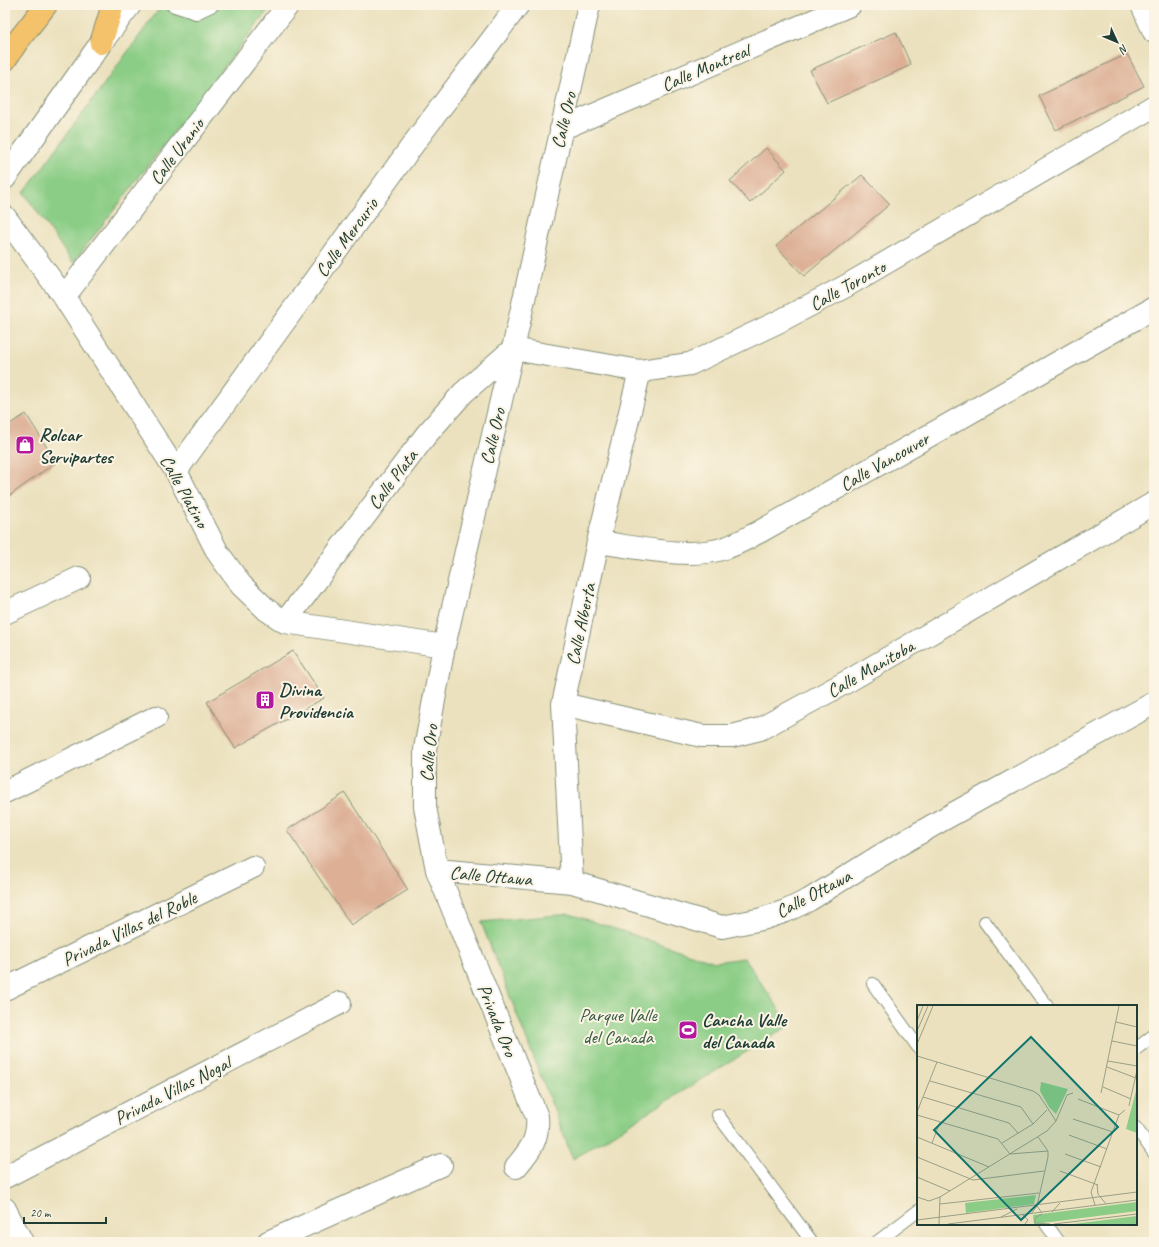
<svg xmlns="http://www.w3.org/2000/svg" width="1159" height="1247" viewBox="0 0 1159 1247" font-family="Caveat,sans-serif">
<rect width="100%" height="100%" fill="#fcf5e5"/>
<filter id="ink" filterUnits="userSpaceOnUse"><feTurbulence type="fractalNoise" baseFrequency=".025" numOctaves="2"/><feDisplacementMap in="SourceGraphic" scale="8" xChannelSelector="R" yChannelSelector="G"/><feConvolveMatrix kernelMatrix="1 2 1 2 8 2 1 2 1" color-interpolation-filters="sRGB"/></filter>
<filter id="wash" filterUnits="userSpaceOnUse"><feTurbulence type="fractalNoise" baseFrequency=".012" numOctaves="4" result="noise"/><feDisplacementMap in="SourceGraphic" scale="16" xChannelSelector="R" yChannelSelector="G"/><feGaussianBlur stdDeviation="0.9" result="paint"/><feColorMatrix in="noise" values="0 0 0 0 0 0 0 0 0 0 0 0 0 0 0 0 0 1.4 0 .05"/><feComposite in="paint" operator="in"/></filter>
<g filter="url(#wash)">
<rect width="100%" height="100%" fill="#ebe1be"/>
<path fill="#8bcd86" stroke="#55855d" d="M162 5H272L73 263 24 193Z
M570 914 715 962 744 958 790 1025 573 1159 481 922Z"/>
<g id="blocks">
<path fill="#ddb096" d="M896 32 911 65 827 103 810 70Z
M1127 54 1144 86 1056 130 1039 96Z
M766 148 786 170 750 203 730 181Z
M862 175 890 204 804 276 776 246Z
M26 414 56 462 5 499V427Z
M293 651 324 698 235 748 207 702Z
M345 793 408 890 351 925 287 830Z"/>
</g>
</g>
<g filter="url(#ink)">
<use href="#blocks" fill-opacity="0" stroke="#858f79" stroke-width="1"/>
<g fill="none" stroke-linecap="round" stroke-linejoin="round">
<g stroke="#858f79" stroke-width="14">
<path id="service" d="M172 5 196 13 213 5
M985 922 1047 1006
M873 984 918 1047
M1136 1049 1154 1035
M718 1115 812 1242
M1136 1128 1154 1153
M1046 1224 1059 1242
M877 1242 918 1211"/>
</g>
<g stroke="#858f79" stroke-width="24">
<path id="minor" d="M1142 5 1154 32
M561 129 850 5
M5 178 101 43 130 5
M5 217 64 297 176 471 218 553 241 585 267 610 285 622 444 646
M64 297 288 5
M176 471 417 139 518 5
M598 542C635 547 690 560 725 548 738 544 749 537 761 531L1154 308
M5 613 79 578
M285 622 426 435 463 393 513 349 640 371 690 364 778 322 846 286 1154 106
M563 704 702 736H732L760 729 850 680 1154 503
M5 792 156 717
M437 870 572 882 722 927 762 919 786 911 809 900 878 857 942 820 1154 703
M572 882 563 704 598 542 640 371
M5 989 253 867
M516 1167C530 1150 539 1140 537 1117L437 870 425 807V749L444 646 513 349 589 5
M5 1177 340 1003
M5 1209 22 1242
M268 1242 441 1165"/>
</g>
<g stroke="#858f79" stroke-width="24">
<path id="primary" d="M101 43 113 5
M5 60 17 42 46 5"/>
</g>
<use href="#service" stroke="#fff" stroke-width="12"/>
<use href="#minor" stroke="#fff" stroke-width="22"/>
<use href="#primary" stroke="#f3c26a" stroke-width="22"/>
</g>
</g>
<defs>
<g id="shop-square" transform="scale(1)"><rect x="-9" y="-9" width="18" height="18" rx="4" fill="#b5179e" stroke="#fcf5e5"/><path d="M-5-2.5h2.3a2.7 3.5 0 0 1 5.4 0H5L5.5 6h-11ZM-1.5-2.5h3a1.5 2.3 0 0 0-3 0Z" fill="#fff"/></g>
<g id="building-square" transform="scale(1)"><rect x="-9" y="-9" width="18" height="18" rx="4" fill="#b5179e" stroke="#fcf5e5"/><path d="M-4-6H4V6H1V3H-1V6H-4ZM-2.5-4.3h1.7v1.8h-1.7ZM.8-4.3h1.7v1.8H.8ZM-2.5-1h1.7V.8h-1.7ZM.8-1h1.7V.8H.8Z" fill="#fff"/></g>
<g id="stadium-square" transform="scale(1)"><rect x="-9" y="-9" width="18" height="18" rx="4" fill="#b5179e" stroke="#fcf5e5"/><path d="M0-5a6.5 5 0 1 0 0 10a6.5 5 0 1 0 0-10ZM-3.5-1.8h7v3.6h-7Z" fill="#fff"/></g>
</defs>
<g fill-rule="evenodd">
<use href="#shop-square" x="25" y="445"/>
<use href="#building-square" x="265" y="700"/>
<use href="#stadium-square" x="688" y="1030"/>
</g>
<g text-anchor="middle" stroke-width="4" stroke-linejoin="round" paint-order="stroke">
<g font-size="19" fill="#1f3d34" stroke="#fcf5e5">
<text transform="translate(705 67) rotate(-23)" y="7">Calle Montreal</text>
<text transform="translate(563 120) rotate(-77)" y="7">Calle Oro</text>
<text transform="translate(176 151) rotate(-53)" y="7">Calle Uranio</text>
<text transform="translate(346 237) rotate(-54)" y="7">Calle Mercurio</text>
<text transform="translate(847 285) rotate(-29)" y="7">Calle Toronto</text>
<text transform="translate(492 436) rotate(-77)" y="7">Calle Oro</text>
<text transform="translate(884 461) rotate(-30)" y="7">Calle Vancouver</text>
<text transform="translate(392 479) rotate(-53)" y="7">Calle Plata</text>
<text transform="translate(185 491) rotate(61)" y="7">Calle Platino</text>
<text transform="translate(580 624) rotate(-78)" y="7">Calle Alberta</text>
<text transform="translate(870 668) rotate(-30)" y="7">Calle Manitoba</text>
<text transform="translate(428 753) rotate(-85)" y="7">Calle Oro</text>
<text transform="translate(491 875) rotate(5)" y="7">Calle Ottawa</text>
<text transform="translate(813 893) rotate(-28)" y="7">Calle Ottawa</text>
<text transform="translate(129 928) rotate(-26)" y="7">Privada Villas del Roble</text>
<text transform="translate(498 1020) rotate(68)" y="7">Privada Oro</text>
<text transform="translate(172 1090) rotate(-27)" y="7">Privada Villas Nogal</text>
</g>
<g font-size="19" font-weight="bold" fill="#1f3d34" stroke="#fcf5e5" text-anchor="start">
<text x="39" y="441">Rolcar<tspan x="39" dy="22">Servipartes</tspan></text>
<text x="279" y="696">Divina<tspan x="279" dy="22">Providencia</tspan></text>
<text x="702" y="1026">Cancha Valle<tspan x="702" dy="22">del Canada</tspan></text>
</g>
<g font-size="19" fill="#355a44" stroke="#fcf5e5">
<text x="618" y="1021">Parque Valle<tspan x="618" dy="22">del Canada</tspan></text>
</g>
</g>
<g transform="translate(917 1005)">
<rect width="220" height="220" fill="#ebe1be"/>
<path d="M124 77 151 84 139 109 132 102 123 86ZM220 82V128L209 124ZM119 190 117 199 49 208 48 198ZM220 197V206L117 219 116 210ZM220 211V219H156Z" fill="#8bcd86"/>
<path fill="none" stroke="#999f87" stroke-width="1" d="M0 16 6 1M199 17 220 22M0 26 11 1M195 36 220 41M0 39 16 1M0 51 116 86 122 90 139 116M191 56 220 61M190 62 219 73M13 76 104 102 116 119M186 82 214 94M184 88 202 1M6 92 92 118 101 128M161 94 202 110M212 101 220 65M0 107 20 57M0 110 81 134 93 149 131 146M156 114 196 127M152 130 190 144M0 132 72 162M15 138 23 117M85 138 116 119 130 105M148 149 184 162M0 152 56 175 127 166M143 166 181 180M0 172 33 186M180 179 181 189 189 199M0 192 12 196 23 192 130 126 139 116 150 90 156 88M23 199 122 188M178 200 174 187 202 110 208 105M120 201 131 152V146L121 132M135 207 143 198M114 209 120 201 125 208M125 209 118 213V218L133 219M106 210 111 215 108 219M84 212 100 204M0 215 220 187M22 219 23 192M31 219 220 195M137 219 220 209"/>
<path fill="#0f766e" fill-opacity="0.15" stroke="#0f766e" stroke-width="2" d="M114 32 201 122 104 215 17 125Z"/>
<rect width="220" height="220" fill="none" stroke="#1f3d34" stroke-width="2"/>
</g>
<rect width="1159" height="1247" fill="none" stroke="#fcf5e5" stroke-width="20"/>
<g transform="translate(1117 42) rotate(134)" stroke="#fcf5e5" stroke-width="3" paint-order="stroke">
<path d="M0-3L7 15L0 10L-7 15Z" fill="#1f3d34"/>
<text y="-6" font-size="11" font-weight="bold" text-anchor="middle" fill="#1f3d34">N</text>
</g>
<path d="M24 1217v6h82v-6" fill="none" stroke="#1f3d34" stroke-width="2"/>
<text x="30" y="1217" font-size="12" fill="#1f3d34" stroke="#fcf5e5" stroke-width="3" paint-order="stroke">20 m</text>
</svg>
